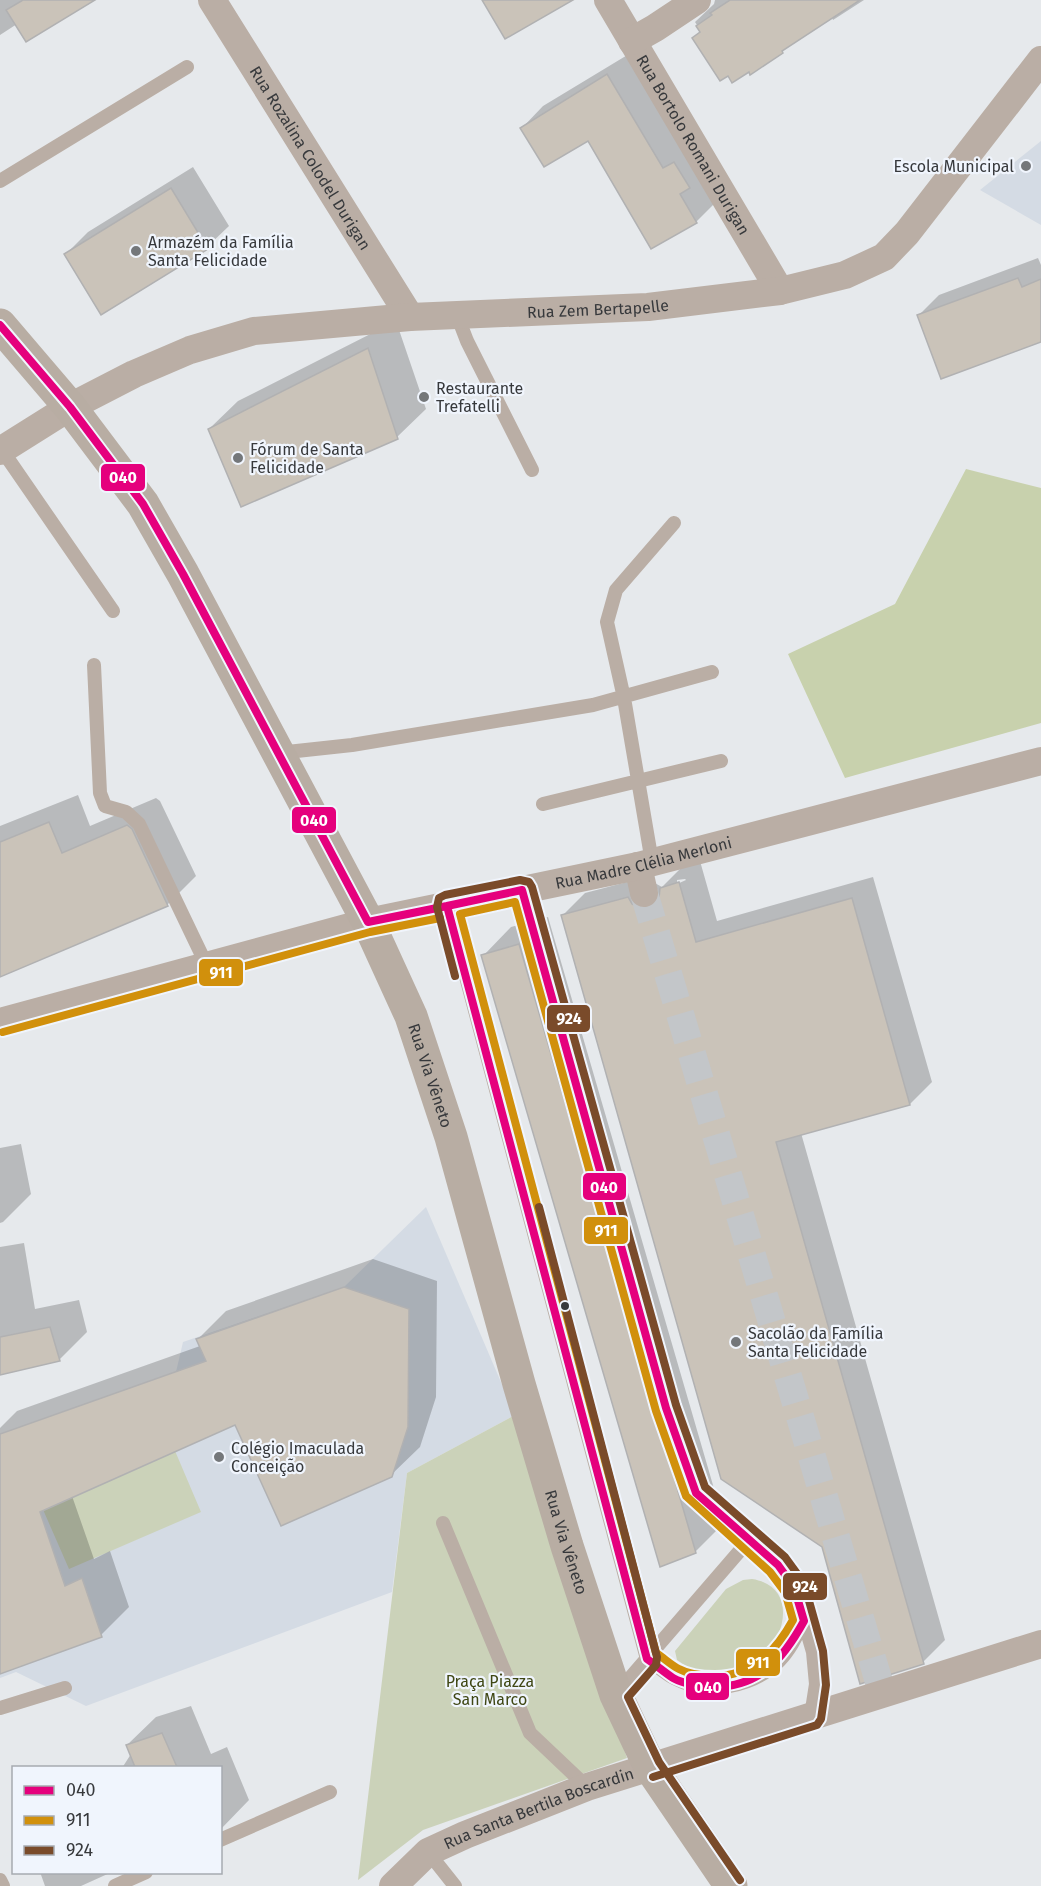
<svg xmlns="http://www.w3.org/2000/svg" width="1041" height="1886" viewBox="0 0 1041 1886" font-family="'Fira Sans',sans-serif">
<rect width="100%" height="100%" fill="#e6e9ec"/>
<path fill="#d4dbe4" d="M1041 141V225L980 190Z
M426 1207 515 1415 407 1473 392 1592 86 1706 16 1672 0 1678V1440L64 1411 176 1372 183 1342 344 1287Z"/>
<path fill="#cbd2b9" d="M515 1415 627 1758 423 1830 358 1880 407 1473Z
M164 1425 201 1512 69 1569 31 1482Z
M752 1579C824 1590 759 1718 677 1660L675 1651 726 1589 743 1580Z"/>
<path fill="#c8d1ad" d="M966 469 1041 488V723L845 778 788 654 895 604Z"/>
<path fill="#0003" fill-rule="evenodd" d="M0 0H89L17 24 0 35Z
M715 0H864L833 20 832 17 694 38 701 31 695 22 714 4Z
M629 54 718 200 696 222 588 139 522 128 543 106Z
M193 167 229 226 207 247 102 312 66 254 88 232Z
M1038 258 1041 265V340L919 315 939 295Z
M396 321 426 409 397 437 209 429 238 401Z
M78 795 90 826 156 798 160 801 196 876 167 905 0 975V826Z
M700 861 717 921 873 877 932 1082 910 1104 801 1133 945 1640 923 1662 823 1546 563 915 585 893 650 876 653 882 662 887 683 866ZM685 879 686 880 677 884V880Z
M548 917 724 1523 695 1552 483 956 511 927Z
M21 1144 31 1194 3 1222 0 1223V1148Z
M24 1243 35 1309 79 1300 87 1332 59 1360 0 1374V1247Z
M373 1259 437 1281 436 1397 420 1447 391 1475 235 1423 72 1496 94 1559 110 1551 129 1607 101 1635 0 1673V1428L17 1411 200 1346 198 1339 226 1311Z
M191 1706 211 1754 227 1747 249 1800 220 1830V1768H122L131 1754 127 1745 156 1717Z
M40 1872H112L81 1886H45Z"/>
<path fill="#cac3b9" stroke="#b1b1b2" stroke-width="1.5" d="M23 0H95L26 42 6 10Z
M482 0H573L505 39Z
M730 0H860L782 51 783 53 750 75 749 72 732 83 728 76 720 81 692 38 700 32 696 26 712 15 710 13Z
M607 74 663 168 674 162 690 188 680 194 697 223 651 249 588 141 544 167 520 128Z
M171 188 208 249 101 315 64 254Z
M1018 278 1022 287 1041 279V342L941 379 917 315Z
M368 348 398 439 241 507 208 429Z
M49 822 62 853 127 825 132 829 168 906 0 977V842Z
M679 882 696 942 852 898 910 1105 776 1142 924 1664 860 1684 822 1547 721 1479 561 915 628 897 632 904 639 908 648 909 656 905 659 898 660 888Z
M519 944 696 1553 660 1567 481 955Z
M344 1287 409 1309 408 1427 392 1477 281 1526 235 1425 40 1512 65 1586 82 1578 102 1637 0 1674V1434L206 1361 196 1339Z
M50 1327 60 1361 0 1375V1337Z
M162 1733 177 1767H135L126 1745Z"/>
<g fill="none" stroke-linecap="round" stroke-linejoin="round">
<path stroke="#c3c6c9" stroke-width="28" stroke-dasharray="28 14" stroke-linecap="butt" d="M644 893 879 1682"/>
<path stroke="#baaea5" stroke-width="14" d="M0 181 187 67
M457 315 467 341 532 470
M2 450 113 611
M94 665 100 793 105 806 126 812 139 824 207 966
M278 753 352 745 593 705 712 672
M543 804 721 761
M652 862 624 698 607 622 616 590 674 523
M522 890 666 1408 696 1493 778 1565 794 1587 813 1652 816 1684 811 1716
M447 905 647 1659C656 1665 665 1673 674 1678 707 1696 753 1687 779 1661 790 1650 797 1635 804 1621
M443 1523 530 1733 587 1787
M617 1693 750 1539
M0 1708 65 1688
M220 1840 330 1792
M428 1852 455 1886
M0 1880 3 1886
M115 1886 146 1872"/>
<g stroke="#baaea5" stroke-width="28">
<path id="s1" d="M212 0 410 317"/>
<path id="s2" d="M608 0 780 291"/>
<path d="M632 41 655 28 697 0"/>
<path id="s3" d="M0 451 70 407 134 374 190 350 254 331 410 317 648 307 780 291 845 275 884 257 907 233 1041 60"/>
<path d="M638 866 644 893"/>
<path id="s4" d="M0 1022 368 922 638 866 1041 761"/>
<path id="s5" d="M393 1886 428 1852 465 1835 587 1787 1041 1644"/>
</g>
<path stroke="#b8ada3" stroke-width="33" id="s6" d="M0 325 70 407 143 504 183 574 368 922 411 1016 451 1137 519 1384 567 1546 616 1695 650 1767 731 1886"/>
<g stroke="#f0f5fd" stroke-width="12">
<path id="bus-1" d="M0 325 70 407 143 504 183 574 368 922 447 906
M522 890 666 1408 696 1493 778 1565 794 1587 804 1621C783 1659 760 1687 713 1687 701 1687 684 1684 673 1678 664 1672 656 1665 647 1659L447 906Z"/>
</g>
<g stroke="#f0f5fd" stroke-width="12">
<path id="bus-2" d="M515 902 656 1411 686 1496 770 1572 785 1592 793 1620C776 1651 753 1676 715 1676 703 1676 690 1675 679 1669 671 1665 664 1658 656 1653L460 914Z
M3 1032 370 932 440 918"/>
</g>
<g stroke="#f0f5fd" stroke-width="12">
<path id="bus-3" d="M455 976 437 907 439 898 445 895 520 880 529 882 532 887 676 1405 705 1487 785 1557 804 1583 823 1651 826 1685 821 1719 817 1725 653 1777
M539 1207 657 1657 656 1665 628 1697 659 1762 740 1880"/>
</g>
<use href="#bus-1" stroke="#e5007d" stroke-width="8"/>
<use href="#bus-2" stroke="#d1900c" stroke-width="8"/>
<use href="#bus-3" stroke="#7a4b2a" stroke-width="8"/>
</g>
<g fill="#74777a" stroke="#f0f5fd" stroke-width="2">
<circle cx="1026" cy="166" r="6"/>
<circle cx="136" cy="251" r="6"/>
<circle cx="424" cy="397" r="6"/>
<circle cx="238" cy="458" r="6"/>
<circle cx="736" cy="1342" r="6"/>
<circle cx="219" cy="1457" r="6"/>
</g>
<circle fill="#37393c" stroke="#f0f5fd" stroke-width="2" cx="565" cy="1306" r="5"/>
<g text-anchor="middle" stroke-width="4.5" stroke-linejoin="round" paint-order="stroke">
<g font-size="16" fill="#37393c" stroke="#f0f5fd">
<text dy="6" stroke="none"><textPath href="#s2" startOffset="168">Rua Bortolo Romani Durigan</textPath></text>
<text dy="6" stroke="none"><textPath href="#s1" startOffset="186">Rua Rozalina Colodel Durigan</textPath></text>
<text dy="6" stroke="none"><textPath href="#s3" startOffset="627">Rua Zem Bertapelle</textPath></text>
<text dy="6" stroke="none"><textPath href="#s4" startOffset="663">Rua Madre Clélia Merloni</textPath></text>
<text dy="6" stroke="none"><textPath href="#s6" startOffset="870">Rua Via Vêneto</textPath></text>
<text dy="6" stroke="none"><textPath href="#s6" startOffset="1356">Rua Via Vêneto</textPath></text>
<text dy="6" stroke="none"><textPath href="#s5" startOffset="168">Rua Santa Bertila Boscardin</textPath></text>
</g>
<g font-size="16" fill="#37393c" stroke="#f0f5fd" text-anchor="start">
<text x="1014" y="172" text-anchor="end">Escola Municipal</text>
<text x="148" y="248">Armazém da Família<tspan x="148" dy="18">Santa Felicidade</tspan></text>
<text x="436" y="394">Restaurante<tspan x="436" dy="18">Trefatelli</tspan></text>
<text x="250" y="455">Fórum de Santa<tspan x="250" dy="18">Felicidade</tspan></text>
<text x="748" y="1339">Sacolão da Família<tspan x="748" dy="18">Santa Felicidade</tspan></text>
<text x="231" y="1454">Colégio Imaculada<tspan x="231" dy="18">Conceição</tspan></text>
</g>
<g font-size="16" fill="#3f4714" stroke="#f0f5fd">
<text x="490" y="1687">Praça Piazza<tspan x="490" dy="18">San Marco</tspan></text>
</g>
</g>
<g stroke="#f0f5fd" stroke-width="2">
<rect x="100" y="463" width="46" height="29" rx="6" fill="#e5007d"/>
<rect x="291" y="806" width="46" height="28" rx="6" fill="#e5007d"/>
<rect x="198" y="958" width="46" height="29" rx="6" fill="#d1900c"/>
<rect x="546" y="1004" width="45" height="29" rx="6" fill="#7a4b2a"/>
<rect x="582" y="1172" width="45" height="29" rx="6" fill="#e5007d"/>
<rect x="583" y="1216" width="46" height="29" rx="6" fill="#d1900c"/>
<rect x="782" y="1572" width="46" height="29" rx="6" fill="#7a4b2a"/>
<rect x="735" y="1648" width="46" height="29" rx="6" fill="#d1900c"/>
<rect x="685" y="1672" width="45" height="29" rx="6" fill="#e5007d"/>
</g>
<g font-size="16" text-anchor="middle" font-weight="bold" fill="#fff">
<text x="123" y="483">040</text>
<text x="314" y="826">040</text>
<text x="221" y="978">911</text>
<text x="569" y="1024">924</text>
<text x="604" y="1193">040</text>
<text x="606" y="1236">911</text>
<text x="805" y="1592">924</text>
<text x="758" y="1668">911</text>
<text x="708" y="1693">040</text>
</g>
<rect x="12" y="1766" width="210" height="108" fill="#f0f5fd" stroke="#a6aab0" stroke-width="1.5"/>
<rect x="24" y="1786" width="30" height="9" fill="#e5007d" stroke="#a6aab0" stroke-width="1.5"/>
<text x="66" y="1796" font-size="18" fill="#37393c">040</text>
<rect x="24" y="1816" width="30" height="9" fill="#d1900c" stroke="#a6aab0" stroke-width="1.5"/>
<text x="66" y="1826" font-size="18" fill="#37393c">911</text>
<rect x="24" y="1846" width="30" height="9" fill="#7a4b2a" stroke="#a6aab0" stroke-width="1.5"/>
<text x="66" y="1856" font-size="18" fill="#37393c">924</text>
</svg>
